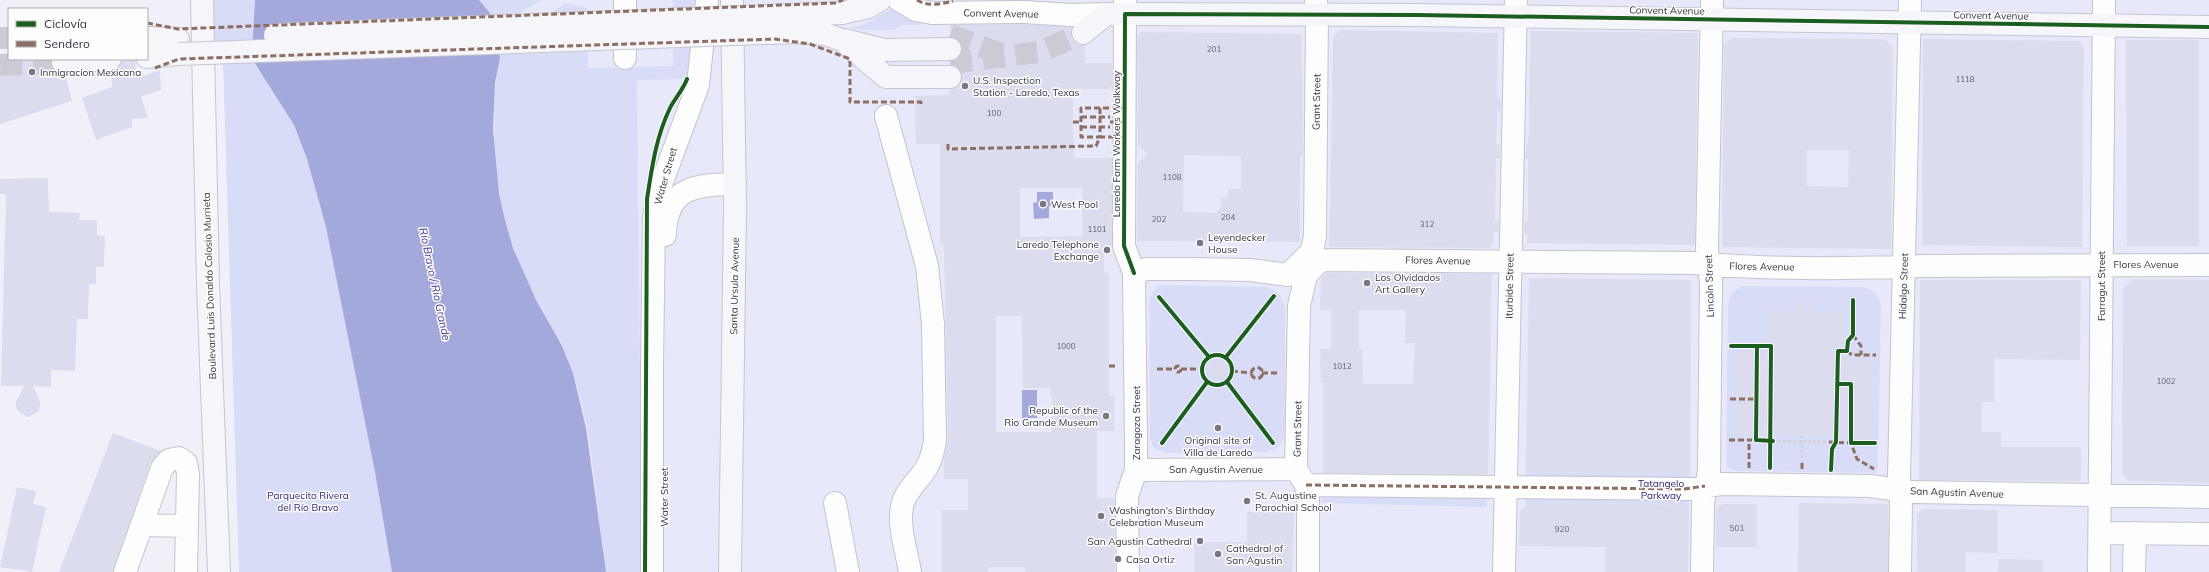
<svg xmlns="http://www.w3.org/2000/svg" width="2209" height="572" viewBox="0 0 2209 572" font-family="Mulish,sans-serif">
<rect width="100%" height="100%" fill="#f0f1f8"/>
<path fill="#e7e9fa" d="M479 0H2209V572H606L586 428 490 13Z"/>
<path fill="#d9dcf7" d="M209 0H255L252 49 208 51Z
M479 0H542L493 29 490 13Z
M673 0H695L691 11 692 79 637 80 642 572H606C596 508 594 434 573 373 564 347 549 325 536 300 519 267 506 232 499 195 493 161 493 125 495 90 496 74 500 61 497 46L566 3 587 8 588 68 673 66Z
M894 7 1024 22V24H960L959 22 923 21 920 25H902L894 30H865L849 28 863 25Z
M223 62H254L294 125 307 159 326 227 375 472 392 572H239Z
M1159 285 1265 287C1278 289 1282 296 1285 308V436L1279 447 1268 452 1165 453 1154 448 1150 440 1149 300 1153 292Z
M1749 286 1860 287C1872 288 1877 293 1881 304L1878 467 1876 473 1739 471 1730 469 1726 465 1728 305C1730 293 1736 286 1749 286Z
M1526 472 1690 474 1689 509 1684 505 1530 502 1526 506Z
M1323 475 1488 477 1487 507 1321 503Z"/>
<path fill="#a5a8db" d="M255 0H479L490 13 500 58 495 83 493 130 499 194 505 220 513 248 536 300 562 346 573 373 586 428 606 572H392L375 472 326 227 307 159 294 125 254 62 252 49Z
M1037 192H1053V206H1049V218L1034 219 1033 203 1037 202Z
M1022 390H1037V418H1022Z"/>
<path fill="#dbdcee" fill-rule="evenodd" d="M1024 24 1072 27 1071 35 1073 41 1078 45H1085V63H1112V85L1110 89H1073V122L1074 158H1112V245L1104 252V273H1109V396H1114V431H1097V498H1114L1115 572H1025V567H988V572H942V510H968V479H944V457L948 441 944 245H940V144H916L915 96 950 95V89L957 88 961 83V71L957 66 950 64V62L956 60 961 55 962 48 956 38 950 36V25ZM1020 188H1082V236L1020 237ZM996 316H1022L1023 388H1050V395H1052V432H996Z
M1340 30 1498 33 1497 98 1501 99V111H1497L1496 144 1500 145V158H1496L1495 221H1499V232H1494V242L1489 248 1329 247 1333 38Z
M1530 31 1698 33 1695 245 1527 243V234H1524V221H1528V158H1525L1529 133Z
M1141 32 1302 34 1303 156H1300V242L1137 241 1138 163 1147 154 1138 144 1137 35ZM1184 155 1241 156V189H1228V197H1221L1220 210H1217V213L1183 212Z
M1732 38 1884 39 1893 47 1891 249 1722 247 1724 44ZM1807 150H1849L1848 187 1807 186Z
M1923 39 2079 41 2084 48 2082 247 1922 245Z
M2126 40H2199V246H2127Z
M0 59H51L53 69 58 73 65 74 72 101 0 124Z
M122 59H135L137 78 160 70 161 90 141 97 148 118 132 119V127L96 140 82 98 112 87 111 71 117 69Z
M48 178 49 212 80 213 79 220H97V235L105 236 104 267H96V284H89L88 319H77L75 371 51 370V387L33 386 40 402V407L38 412 28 417 19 412 16 407V402L24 386H1L6 194H0V179Z
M1327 273 1492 274 1488 474 1323 473V383H1321L1320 349H1331V310H1320L1321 278ZM1359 310H1406L1405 343H1415L1413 384H1363L1362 349H1359Z
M1529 278 1691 280 1690 474 1526 472Z
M2133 279 2209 280V483L2129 481 2122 473 2123 288Z
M1920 280H2081L2080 360 1994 359V402H1982V432H2001V447H2081V481L1919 480Z
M1795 303H1815V312H1845V359L1873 360 1872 440 1855 439V436L1736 435 1737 351H1767V311L1795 312Z
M1207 370a10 10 0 1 1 20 0a10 10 0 1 1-20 0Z
M113 433 161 451 150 464 113 572H59Z
M17 487 36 491 33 504 46 507 32 572 0 567Z
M1530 502 1684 505 1689 509 1688 572H1605V547L1519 546 1520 511Z
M1799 503 1888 504V572H1798Z
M1722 504H1757V547H1716V510Z
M1922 509 1998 510V553L1966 552V572H1917V514Z
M1247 512H1294L1292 572H1194V542H1247Z
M1999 559 2043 560V572H1998Z"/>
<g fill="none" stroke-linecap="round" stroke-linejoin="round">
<path stroke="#cacbd4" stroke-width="22" stroke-dasharray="22 11" stroke-linecap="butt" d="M950 35 1001 54
M0 38H9
M950 63 1039 52 1083 33
M0 65 63 62"/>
<g stroke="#c3c4ce" stroke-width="24">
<path id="minor" d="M625 0V58
M899 0 916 10 932 13 1024 12 1071 15 1106 14
M1125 0 1124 246 1134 273 1136 444V470L1127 496 1128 572
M886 116 927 266 933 324 935 441C933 450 932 458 928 465 921 479 904 491 902 507 898 528 907 552 910 572
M665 235C666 186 696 185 735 184
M1134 273 1146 269H1190L1250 270 1288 275 1312 251 1315 236 1317 14 1316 0
M1136 470 1296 469
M1306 485 1691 489 1722 484 1870 486 1913 492 2209 497
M835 503 848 572
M142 525 186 526
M2100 533 2209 534
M125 572 162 468 169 460 179 458 186 463 188 474 186 572
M652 572V367L654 218 659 190 698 85 707 0
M1308 572V499L1306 485 1296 469 1299 306 1306 275 1321 260 1694 263C1770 270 1848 269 1924 266L2209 265
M1504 572 1516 0
M1702 572 1703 503 1709 471 1711 283 1707 249 1712 0
M1900 572 1901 504 1899 476 1910 0
M2099 572 2104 0
M2134 572 2135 533"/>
</g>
<g stroke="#c5c6cf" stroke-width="24">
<path id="major" d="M202 0 208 284 219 572
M842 13 868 7 880 0
M1083 33 1106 14H1125L1417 15 2209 27
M147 38 178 39
M842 40 886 77H950
M844 40 884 50 950 49
M147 57 179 54
M63 62 110 59
M730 572 735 208 732 0"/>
</g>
<path stroke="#d2d2d6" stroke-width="2.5" stroke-dasharray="3 2" stroke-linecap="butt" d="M1773 441 1829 442
M1802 463V436"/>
<use href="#minor" stroke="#fdfdfe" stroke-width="22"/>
<use href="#major" stroke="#f5f5fa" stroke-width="22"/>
<g stroke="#c5c6cf" stroke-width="24" stroke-linecap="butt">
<path id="major-bridge" d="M275 35 842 13
M179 54 795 32 825 34 842 40"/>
</g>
<use href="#major-bridge" stroke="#f5f5fa" stroke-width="22"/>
<path stroke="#8d6e63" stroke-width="3" stroke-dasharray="6 3" stroke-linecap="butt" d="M917 0C928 7 941 4 953 1
M147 23 178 29 835 3 843 0
M155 68 179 59 775 39 810 44 850 59V102H921V105
M1100 108V137H1081V108H1124
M1081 117H1110
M1073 122H1081
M1110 122H1124
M1081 127H1110
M948 144V149L1096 146 1100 137H1124
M1853 335 1861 346V355
M1847 351 1852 355H1876
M1175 369a3 3 0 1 1 6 0a3 3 0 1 1-6 0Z
M1109 366H1117
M1251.5 373a5.5 5.5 0 1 1 11 0a5.5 5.5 0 1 1-11 0Z
M1157 369H1175
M1181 369H1202
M1232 371 1251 373
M1262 373H1278
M1730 399H1757
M1729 440H1752
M1829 442 1851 443 1857 459 1874 469
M1802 463V469
M1749 468V440
M1306 485 1684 489 1705 486"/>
<g stroke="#fdfdfd" stroke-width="6">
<path id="cycleway" d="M1134 273 1124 246 1125 14 1417 15 2209 27
M1159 297 1209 357
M1731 346H1757L1756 440 1773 441
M1757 346H1771L1770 468
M1202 370a15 15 0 1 1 30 0a15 15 0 1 1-30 0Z
M1226 357 1274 296
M1227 382 1273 443
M1837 384H1851V443H1875
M1162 443 1207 382
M1831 470 1832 449 1836 442 1838 351H1847L1848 341 1853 335V300
M645 572 647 199C652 167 656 137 670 108 675 98 683 90 687 79"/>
</g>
<use href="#cycleway" stroke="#1b5e20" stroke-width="4"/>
</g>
<g fill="#767782" stroke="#fdfdfd" stroke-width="1.5">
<circle cx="32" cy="72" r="4"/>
<circle cx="965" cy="86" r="4"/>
<circle cx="1043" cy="204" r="4"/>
<circle cx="1200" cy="243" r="4"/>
<circle cx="1107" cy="250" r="4"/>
<circle cx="1367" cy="283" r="4"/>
<circle cx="1106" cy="416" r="4"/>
<circle cx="1218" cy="428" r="4"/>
<circle cx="1247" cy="501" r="4"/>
<circle cx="1101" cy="516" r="4"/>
<circle cx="1200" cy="541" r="4"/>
<circle cx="1218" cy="554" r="4"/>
<circle cx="1118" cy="559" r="4"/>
</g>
<g text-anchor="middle" stroke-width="3" stroke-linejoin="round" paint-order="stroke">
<g font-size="8" fill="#5e5f6d">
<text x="1214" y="52">201</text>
<text x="1965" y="82">1118</text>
<text x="994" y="116">100</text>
<text x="1172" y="180">1108</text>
<text x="1228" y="220">204</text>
<text x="1159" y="222">202</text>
<text x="1427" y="227">312</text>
<text x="1097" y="232">1101</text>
<text x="1066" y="349">1000</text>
<text x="1342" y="369">1012</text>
<text x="2166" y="384">1002</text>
<text x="1737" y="531">501</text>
<text x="1562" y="532">920</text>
</g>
<g font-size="10" fill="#343542" stroke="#fdfdfd">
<text transform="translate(1667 10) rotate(1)" y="4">Convent Avenue</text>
<text transform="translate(1001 13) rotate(1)" y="4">Convent Avenue</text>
<text transform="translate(1991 15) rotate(1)" y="4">Convent Avenue</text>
<text transform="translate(1316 102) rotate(-89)" y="4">Grant Street</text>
<text transform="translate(1116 144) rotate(-90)" y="4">Laredo Farm Workers Walkway</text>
<text transform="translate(665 176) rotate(-74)" y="4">Water Street</text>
<text transform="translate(1438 260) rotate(1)" y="4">Flores Avenue</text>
<text x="2146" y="268">Flores Avenue</text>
<text transform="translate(1762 266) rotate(1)" y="4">Flores Avenue</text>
<text transform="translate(209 286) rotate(-92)" y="4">Boulevard Luis Donaldo Colosio Murrieta</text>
<text transform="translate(734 286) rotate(-89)" y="4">Santa Ursula Avenue</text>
<text transform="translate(1509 286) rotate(-89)" y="4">Iturbide Street</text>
<text transform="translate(1709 286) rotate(-92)" y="4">Lincoln Street</text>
<text transform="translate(1903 286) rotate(-88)" y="4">Hidalgo Street</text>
<text transform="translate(2101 286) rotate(-90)" y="4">Farragut Street</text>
<text transform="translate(1136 423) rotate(-90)" y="4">Zaragoza Street</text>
<text transform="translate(1297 429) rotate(-89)" y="4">Grant Street</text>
<text x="1216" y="473">San Agustin Avenue</text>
<text transform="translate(1957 492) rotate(2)" y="4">San Agustin Avenue</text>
<text transform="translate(664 497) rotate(-90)" y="4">Water Street</text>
</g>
<g font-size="10" fill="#343542" stroke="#fdfdfd" text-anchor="start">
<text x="40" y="76">Inmigracion Mexicana</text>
<text x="973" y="84">U.S. Inspection<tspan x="973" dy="12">Station - Laredo, Texas</tspan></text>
<text x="1051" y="208">West Pool</text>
<text x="1208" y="241">Leyendecker<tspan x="1208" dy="12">House</tspan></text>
<text x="1099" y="248" text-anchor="end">Laredo Telephone<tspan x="1099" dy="12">Exchange</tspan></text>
<text x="1375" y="281">Los Olvidados<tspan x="1375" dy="12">Art Gallery</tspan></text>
<text x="1098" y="414" text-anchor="end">Republic of the<tspan x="1098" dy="12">Rio Grande Museum</tspan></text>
<text x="1218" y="444" text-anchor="middle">Original site of<tspan x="1218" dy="12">Villa de Laredo</tspan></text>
<text x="1255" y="499">St. Augustine<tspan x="1255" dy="12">Parochial School</tspan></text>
<text x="1109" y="514">Washington's Birthday<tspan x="1109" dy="12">Celebration Museum</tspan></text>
<text x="1192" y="545" text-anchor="end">San Agustin Cathedral</text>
<text x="1226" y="552">Cathedral of<tspan x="1226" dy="12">San Agustin</tspan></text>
<text x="1126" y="563">Casa Ortiz</text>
</g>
<g font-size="10" fill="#2d2476" stroke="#fdfdfd">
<text x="1661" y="487">Tatangelo<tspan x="1661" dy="12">Parkway</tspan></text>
<text x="308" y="499">Parquecito Rivera<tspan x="308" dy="12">del Río Bravo</tspan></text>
</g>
<g font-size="11" font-style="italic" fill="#3f3b8e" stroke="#fdfdfd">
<text transform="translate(435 284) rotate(78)" y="4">Río Bravo / Rio Grande</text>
</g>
</g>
<rect x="8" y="8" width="140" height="52" fill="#fdfdfd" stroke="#adadb2"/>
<rect x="16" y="21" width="20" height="6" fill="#1b5e20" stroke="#adadb2"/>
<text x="44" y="28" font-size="12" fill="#343542">Ciclovía</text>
<rect x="16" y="41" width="20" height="6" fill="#8d6e63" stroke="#adadb2"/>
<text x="44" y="48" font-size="12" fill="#343542">Sendero</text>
</svg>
